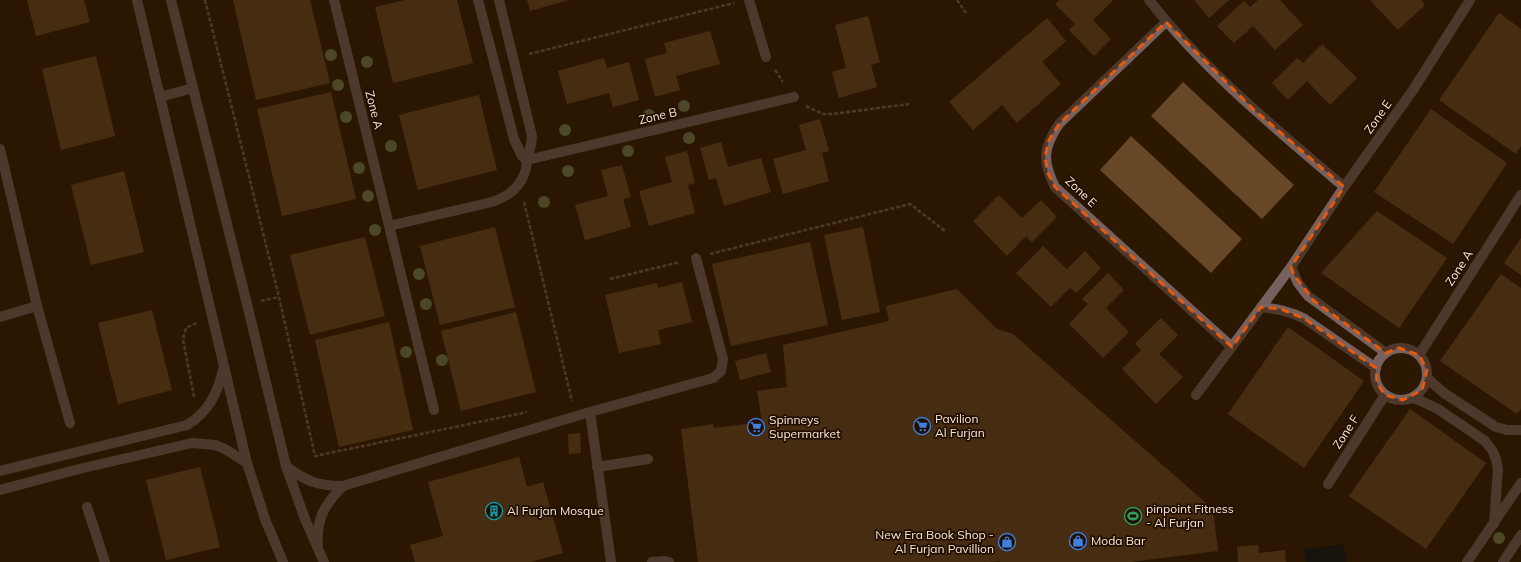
<svg xmlns="http://www.w3.org/2000/svg" width="1521" height="562" viewBox="0 0 1521 562" font-family="Mulish,sans-serif">
<rect width="100%" height="100%" fill="#2c1701"/>
<path fill="#000f1a" d="M1344 544 1346 562H1306L1304 549Z"/>
<path fill="#674726" d="M27 0H84L90 22 36 36Z
M233 0H310L330 83 256 100Z
M405 0H457L473 63 393 83 375 7Z
M527 0H569L530 11Z
M1060 0H1113L1093 20 1111 39 1094 56 1069 30 1075 24 1055 4Z
M1194 0H1229L1209 18Z
M1258 0H1280L1303 25 1275 50 1253 26 1234 43 1217 26 1244 1 1250 7Z
M1370 0H1421L1425 5 1398 30Z
M1499 13 1521 29V146L1516 154 1439 100Z
M868 16 880 62 871 65 877 87 839 98 832 72 846 68 835 25Z
M1047 18 1066 41 1042 62 1061 84 1017 123 1002 105 973 130 949 102Z
M710 31 720 64 676 76 680 90 655 97 645 59 667 53 664 43Z
M1322 44 1357 78 1330 105 1307 81 1288 100 1272 83 1297 58 1303 63Z
M96 56 115 136 61 150 42 69Z
M604 58 607 68 629 62 639 100 613 107 609 93 567 104 558 71Z
M1183 82 1294 185 1262 219 1151 116Z
M331 92 356 199 282 216 257 109Z
M479 95 497 170 418 190 399 115Z
M1431 109 1507 163 1453 244 1374 192Z
M820 119 829 151 822 153 829 181 783 194 773 159 806 150 799 125Z
M1131 136 1242 239 1211 273 1100 170Z
M721 142 728 167 761 158 771 192 724 206 716 178 709 180 700 148Z
M687 151 695 183 688 185 695 213 649 226 639 191 672 182 665 157Z
M622 165 631 197 623 199 631 227 585 240 575 205 608 196 601 170Z
M124 171 144 252 91 265 71 185Z
M999 195 1022 218 1041 200 1057 217 1032 242 1026 236 1007 256 973 221Z
M1377 211 1447 258 1399 328 1321 273Z
M495 227 515 307 440 325 420 246Z
M863 227 880 312 842 320 824 235Z
M365 237 385 316 310 335 290 255Z
M1521 238V275L1504 263Z
M810 242 828 325 731 346 712 264Z
M1043 246 1067 269 1085 251 1101 268 1076 293 1070 288 1051 307 1016 273Z
M1108 273 1124 290 1106 308 1129 332 1103 358 1069 324 1088 304 1082 299Z
M1501 274 1521 288V409L1517 414 1440 361Z
M682 282 692 322 658 330 661 344 619 353 605 295 657 283 658 288Z
M957 289 997 329 1013 334 1213 509 1218 551 1130 562H1000V561L989 562H698L681 429 713 424 714 428 762 422 757 391 787 387 783 345 889 321 886 306Z
M152 310 172 390 118 404 98 323Z
M516 312 536 392 461 411 441 331Z
M1161 318 1178 335 1159 354 1183 377 1156 404 1122 369 1141 350 1135 344Z
M389 322 413 430 339 447 315 340Z
M1288 327 1364 381 1304 468 1228 414Z
M766 353 771 372 740 380 735 361Z
M1410 409 1486 463 1426 549 1349 496Z
M580 433 581 453 569 454 568 434Z
M519 457 527 487 543 482 563 553 530 562H415L410 545 443 536 428 482Z
M200 467 220 547 166 560 146 480Z
M1258 545 1259 553 1285 550 1286 562H1238L1237 547Z"/>
<g fill="none" stroke-linecap="round" stroke-linejoin="round">
<path stroke="#74614e" stroke-width="2.5" stroke-dasharray="4 2" stroke-linecap="butt" d="M205 0 279 297 315 456 527 412
M957 0 966 13
M529 54 734 3
M775 70 783 82
M806 106 823 114H833L909 104
M524 202 572 401
M710 254 910 204 945 231
M610 279 680 262
M261 301 279 297
M194 397 183 339 186 328 197 323"/>
<path stroke="#77615e" stroke-width="10" d="M590 412 611 562
M286 466C305 481 318 486 343 486L590 412 713 378 721 371 723 359 696 258
M597 467 648 459
M318 548C316 520 323 506 343 486
M652 562 665 561 669 562"/>
<path stroke="#77615e" stroke-width="10" d="M334 0 434 410
M478 0 514 139 522 156 527 160
M749 0 766 57
M1149 0C1205 71 1275 128 1344 187
M1166 22 1059 124C1043 148 1042 161 1055 187L1232 347
M0 149 37 306 70 423
M527 160 794 97
M389 226 492 202C507 197 520 188 525 172 527 168 526 164 527 160 529 150 532 147 532 136L499 0
M1291 267 1298 283 1308 296 1386 353
M1261 307C1277 309 1290 311 1305 319L1376 368
M0 317 37 306
M1375 374a26 26 0 1 1 52 0a26 26 0 1 1-52 0Z
M1419 355 1521 195
M1427 378 1444 393 1496 427 1507 430H1521
M1196 395 1291 267 1344 187 1413 90 1470 0
M1412 398 1421 401 1438 409 1485 441 1492 450 1496 459 1498 469 1494 524
M0 471 187 425C209 412 218 392 224 367
M1328 484 1385 395
M0 490 79 469 192 443 215 445 225 449 247 463
M87 507 105 562"/>
<path stroke="#77615e" stroke-width="10" d="M137 0 247 463 265 519 283 562
M171 0 247 304 286 466 305 519 324 562
M160 97 193 88
M1467 562 1521 483
M1503 562 1521 535"/>
</g>
<g fill="#718156">
<circle cx="331" cy="55" r="6"/>
<circle cx="367" cy="62" r="6"/>
<circle cx="338" cy="85" r="6"/>
<circle cx="684" cy="106" r="6"/>
<circle cx="649" cy="115" r="6"/>
<circle cx="346" cy="117" r="6"/>
<circle cx="565" cy="130" r="6"/>
<circle cx="689" cy="138" r="6"/>
<circle cx="391" cy="146" r="6"/>
<circle cx="628" cy="151" r="6"/>
<circle cx="359" cy="168" r="6"/>
<circle cx="568" cy="171" r="6"/>
<circle cx="368" cy="196" r="6"/>
<circle cx="544" cy="202" r="6"/>
<circle cx="375" cy="230" r="6"/>
<circle cx="419" cy="274" r="6"/>
<circle cx="426" cy="304" r="6"/>
<circle cx="406" cy="352" r="6"/>
<circle cx="442" cy="360" r="6"/>
<circle cx="1499" cy="538" r="6"/>
</g>
<path d="M0 0H1521V562H0ZM1166 22 1253 109 1344 187 1291 267 1294 275 1314 301 1386 353 1399 348 1419 355 1427 370 1422 390 1403 400 1385 395 1377 383 1376 368 1305 319 1281 309 1261 307 1232 347 1055 187 1048 173 1045 157 1049 140 1059 124Z" fill="#2c1701" fill-opacity=".55" fill-rule="evenodd"/>
<path fill="none" stroke="#e8590c" stroke-width="3" stroke-dasharray="8 5" stroke-linejoin="round" d="M1166 22 1253 109 1344 187 1291 267 1294 275 1314 301 1386 353 1399 348 1419 355 1427 370 1422 390 1403 400 1385 395 1377 383 1376 368 1305 319 1281 309 1261 307 1232 347 1055 187 1048 173 1045 157 1049 140 1059 124Z"/>
<defs>
<g id="supermarket-ring" transform="scale(0.9)"><circle r="9.5" fill="#220e00" stroke="#3f7fe0" stroke-width="1.5"/><path d="M-6-5.5h2.5l.6 2H6L4.5 2H-2.5L-4.4-4H-6ZM-1.5 3.2a1.3 1.3 0 1 0 .1 0ZM3 3.2a1.3 1.3 0 1 0 .1 0Z" fill="#3f7fe0"/></g>
<g id="building-ring" transform="scale(0.9)"><circle r="9.5" fill="#220e00" stroke="#0f9aa8" stroke-width="1.5"/><path d="M-4-6H4V6H1V3H-1V6H-4ZM-2.5-4.3h1.7v1.8h-1.7ZM.8-4.3h1.7v1.8H.8ZM-2.5-1h1.7V.8h-1.7ZM.8-1h1.7V.8H.8Z" fill="#0f9aa8"/></g>
<g id="stadium-ring" transform="scale(0.9)"><circle r="9.5" fill="#220e00" stroke="#2e9e5b" stroke-width="1.5"/><path d="M0-5a6.5 5 0 1 0 0 10a6.5 5 0 1 0 0-10ZM-3.5-1.8h7v3.6h-7Z" fill="#2e9e5b"/></g>
<g id="shop-ring" transform="scale(0.9)"><circle r="9.5" fill="#220e00" stroke="#3f7fe0" stroke-width="1.5"/><path d="M-5-2.5h2.3a2.7 3.5 0 0 1 5.4 0H5L5.5 6h-11ZM-1.5-2.5h3a1.5 2.3 0 0 0-3 0Z" fill="#3f7fe0"/></g>
</defs>
<g fill-rule="evenodd">
<use href="#supermarket-ring" x="922" y="426"/>
<use href="#supermarket-ring" x="756" y="427"/>
<use href="#building-ring" x="494" y="511"/>
<use href="#stadium-ring" x="1133" y="516"/>
<use href="#shop-ring" x="1078" y="541"/>
<use href="#shop-ring" x="1007" y="542"/>
</g>
<g text-anchor="middle" stroke-width="3.5" stroke-linejoin="round" paint-order="stroke">
<g font-size="12" fill="#f7e8da" stroke="#220e00">
<text transform="translate(374 110) rotate(76)" y="4">Zone A</text>
<text transform="translate(658 116) rotate(-13)" y="4">Zone B</text>
<text transform="translate(1378 117) rotate(-55)" y="4">Zone E</text>
<text transform="translate(1081 192) rotate(43)" y="4">Zone E</text>
<text transform="translate(1459 268) rotate(-57)" y="4">Zone A</text>
<text transform="translate(1346 432) rotate(-57)" y="4">Zone F</text>
</g>
<g font-size="12" fill="#f7e8da" stroke="#220e00" text-anchor="start">
<text x="935" y="423">Pavilion<tspan x="935" dy="14">Al Furjan</tspan></text>
<text x="769" y="424">Spinneys<tspan x="769" dy="14">Supermarket</tspan></text>
<text x="1146" y="513">pinpoint Fitness<tspan x="1146" dy="14">- Al Furjan</tspan></text>
<text x="507" y="515">Al Furjan Mosque</text>
<text x="994" y="539" text-anchor="end">New Era Book Shop -<tspan x="994" dy="14">Al Furjan Pavillion</tspan></text>
<text x="1091" y="545">Moda Bar</text>
</g>
</g>
</svg>
